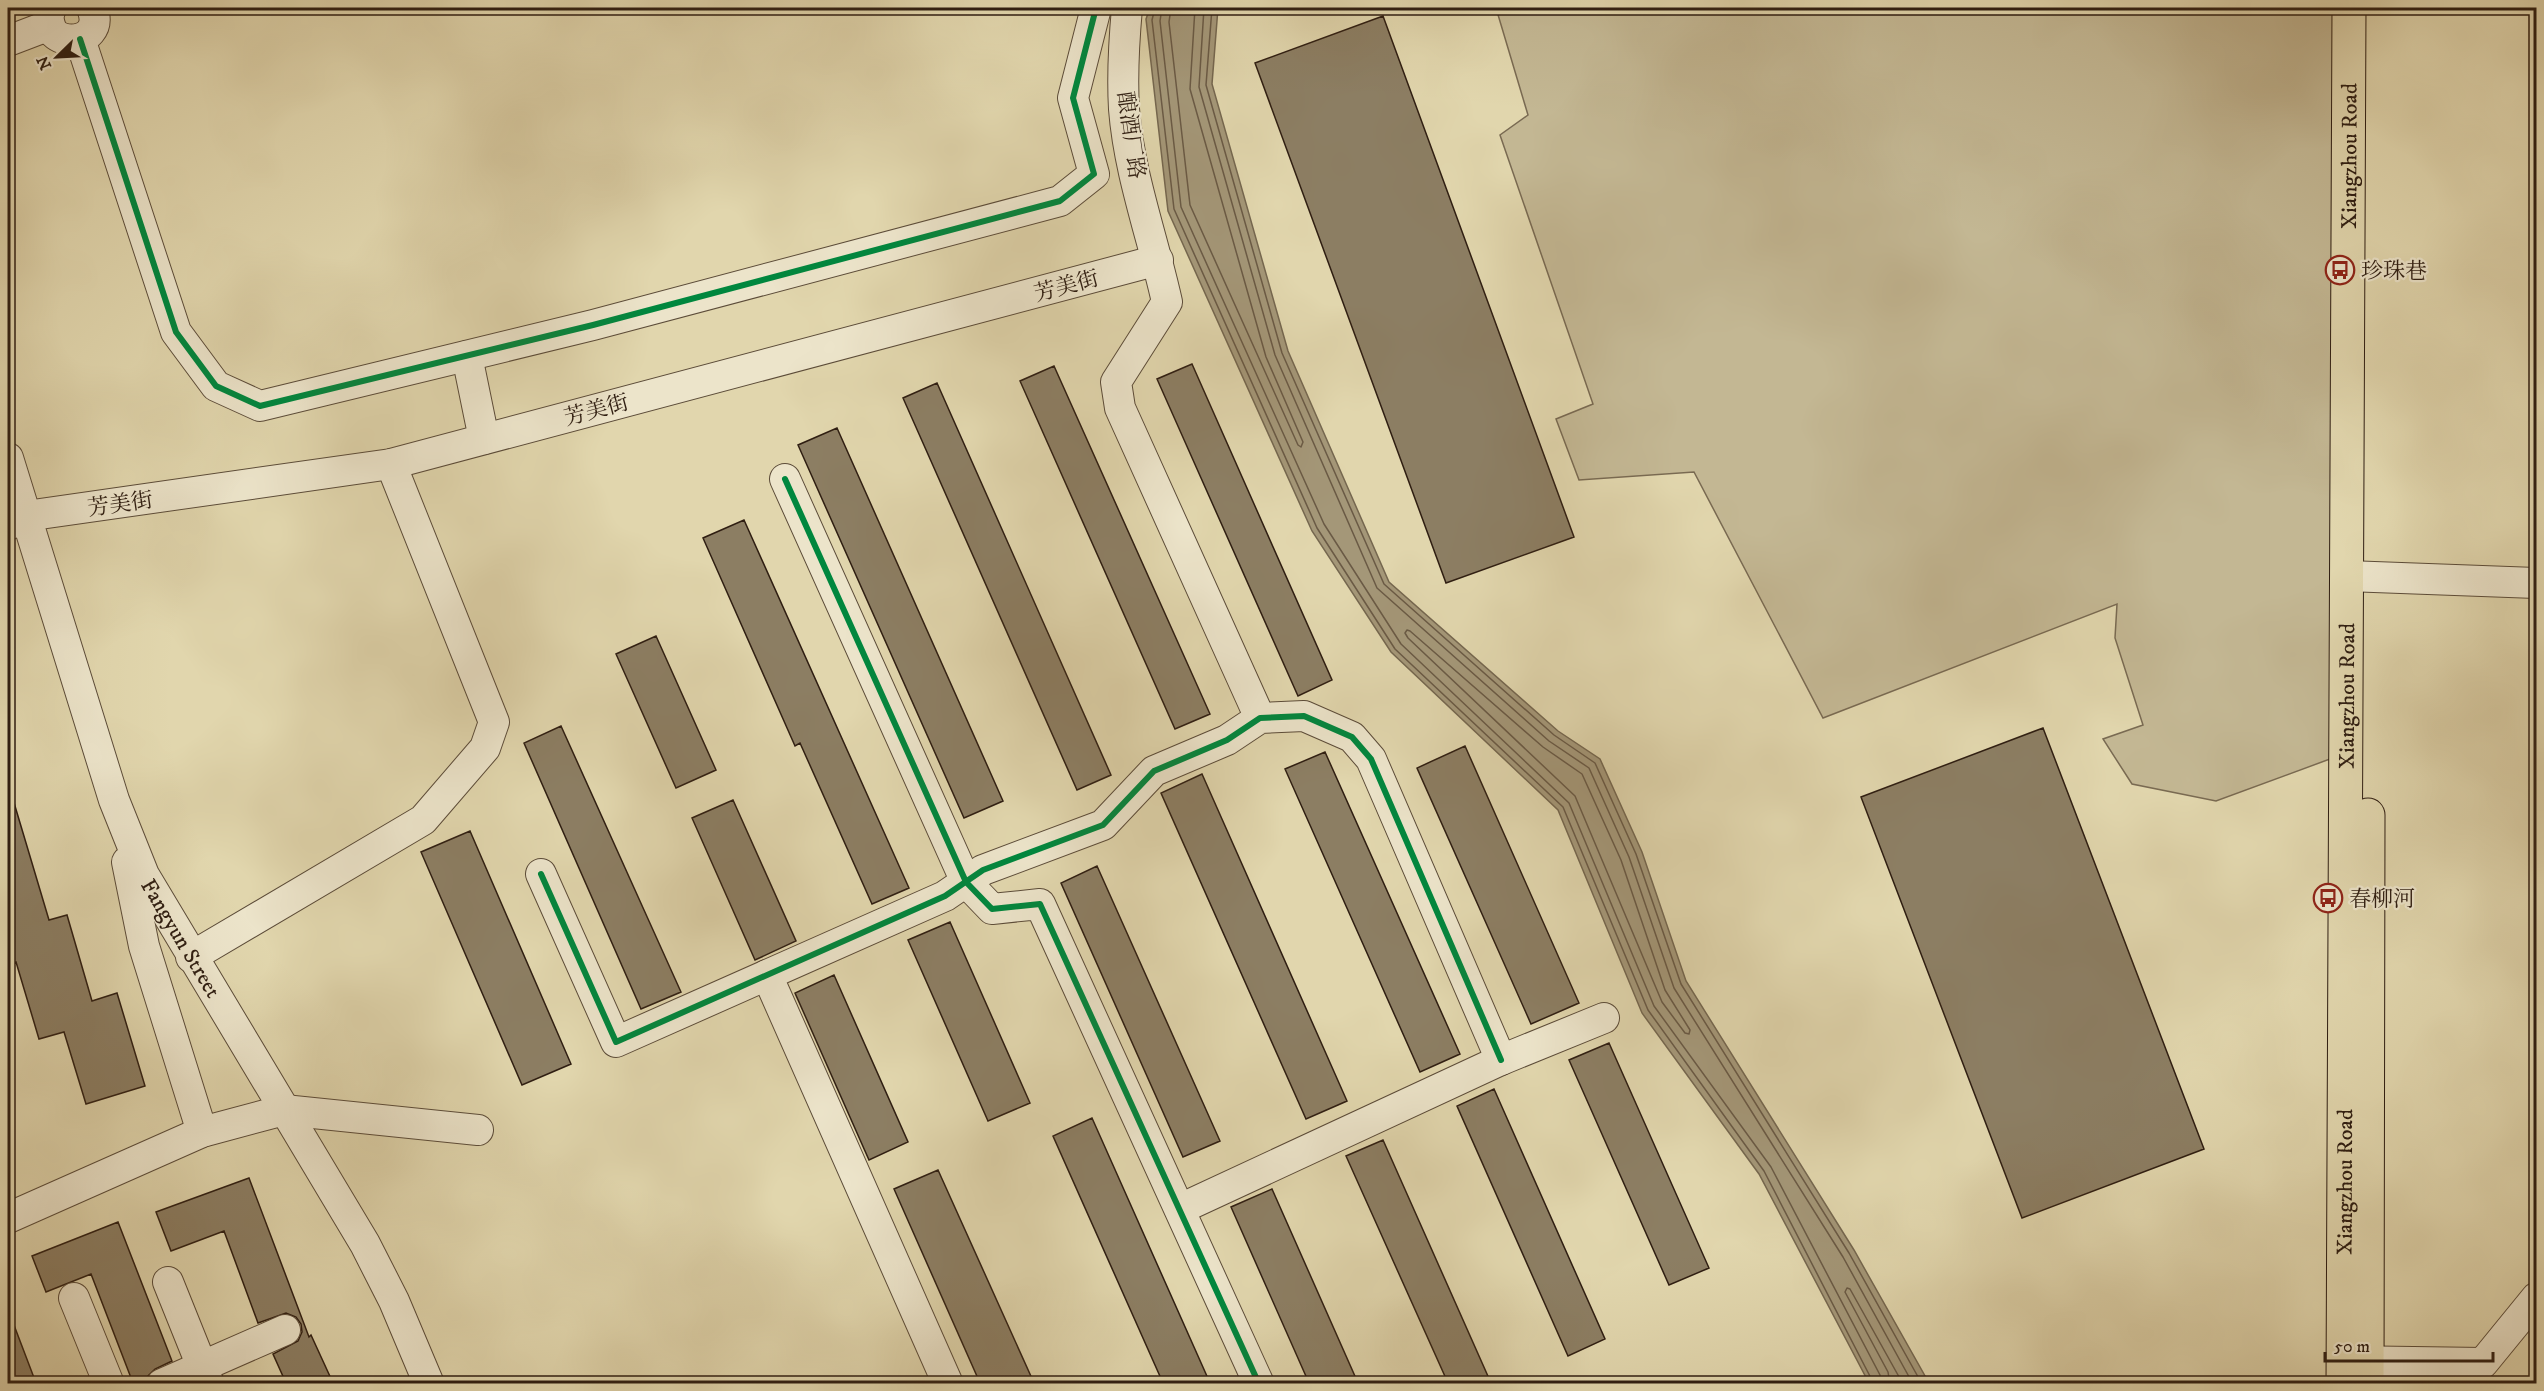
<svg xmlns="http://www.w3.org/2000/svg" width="2544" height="1391" viewBox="0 0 2544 1391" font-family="'IM FELL DW Pica','Noto Serif SC',serif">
<rect width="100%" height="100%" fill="#e1d6ad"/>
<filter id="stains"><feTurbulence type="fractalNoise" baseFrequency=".00333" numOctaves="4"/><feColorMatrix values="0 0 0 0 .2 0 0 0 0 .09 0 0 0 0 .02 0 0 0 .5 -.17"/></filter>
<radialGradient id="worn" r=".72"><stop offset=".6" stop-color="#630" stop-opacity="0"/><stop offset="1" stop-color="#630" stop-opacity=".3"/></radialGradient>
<path fill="#c3b793" stroke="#796a52" stroke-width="1.5" d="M1496 8H2337L2330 759 2216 801 2132 784 2103 739 2143 725 2115 638 2117 604 1823 718 1694 472 1579 480 1556 419 1593 404 1500 135 1528 115Z"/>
<path fill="#a49778" stroke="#75674f" stroke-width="1.5" d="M1150 8H1218L1212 84 1288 351 1389 582 1558 731 1600 759 1642 852 1686 981 1854 1250 1929 1383H1869L1759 1174 1642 1013 1558 810 1391 652 1312 531 1168 211 1146 19Z"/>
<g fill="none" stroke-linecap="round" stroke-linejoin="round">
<path stroke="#6a5a45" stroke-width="1.5" d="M1155 8 1152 20 1174 209 1317 528 1395 649 1563 807 1648 1010 1764 1171 1874 1384
M1162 8 1160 21 1181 207 1324 524 1401 644 1569 803 1654 1006 1771 1167 1880 1375 1881 1384
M1171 8 1169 22 1190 205 1298 445 1301 447 1303 442 1266 357 1190 89 1195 8
M1204 8 1199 87 1275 355 1377 588 1549 741 1589 768 1629 857 1674 988 1843 1257 1913 1384
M1212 8 1206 85 1282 353 1384 584 1554 735 1595 763 1636 854 1681 984 1849 1253 1922 1384
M1407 630 1410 631 1543 747 1582 774 1621 860 1665 990 1690 1030 1689 1034 1685 1033 1662 1002 1575 796 1408 638 1405 633Z
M1890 1384 1888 1372 1845 1292 1847 1288 1850 1289 1903 1384"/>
</g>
<path fill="#8c7e63" stroke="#2f1e12" stroke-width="1.5" d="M1383 16 1574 537 1446 583 1255 63Z
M1192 364 1332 680 1298 696 1157 379Z
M1054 366 1210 714 1175 729 1020 381Z
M937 383 1111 775 1077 790 903 398Z
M837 428 1003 801 964 818 798 445Z
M744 520 909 888 872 904 800 743 795 746 703 538Z
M656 636 716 770 676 788 616 654Z
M561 726 681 992 641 1009 524 743Z
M2043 728 2204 1149 2022 1218 1861 797Z
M1465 746 1579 1003 1531 1024 1417 768Z
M1325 752 1460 1054 1420 1072 1285 769Z
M1202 774 1347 1101 1306 1119 1161 793Z
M12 796 49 920 67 915 92 1001 117 993 145 1086 86 1104 64 1032 39 1039 16 962 8 965V797Z
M733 800 796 941 755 960 692 818Z
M470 831 571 1064 522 1085 421 852Z
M1097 866 1220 1141 1183 1157 1061 883Z
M950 922 1030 1103 988 1121 908 940Z
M834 975 908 1142 869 1160 795 993Z
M1609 1043 1709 1268 1669 1285 1569 1060Z
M1494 1089 1605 1339 1568 1356 1457 1106Z
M1092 1118 1210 1383H1163L1053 1136Z
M1383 1140 1491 1383H1448L1346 1156Z
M938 1170 1034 1383H980L894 1189Z
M249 1178 309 1337 311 1335 333 1383H286L273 1354 298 1341 302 1332 301 1324 296 1317 286 1313 258 1323 224 1231 171 1251 156 1212Z
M1272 1189 1358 1383H1309L1231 1207Z
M118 1222 172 1361 155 1369 147 1377 133 1383 91 1274 46 1292 32 1256Z
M8 1312H9L36 1383H8Z"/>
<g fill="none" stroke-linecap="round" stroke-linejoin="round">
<g stroke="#5c4c39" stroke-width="32">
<g id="minor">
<path d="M51 8C34 50 109 50 92 8"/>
<path d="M1127 8C1124 41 1122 75 1124 109 1129 174 1153 238 1167 302L1116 382 1120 408 1260 718"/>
<path d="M80 39 176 332 216 386 260 406 593 325 1060 201 1094 174 1073 98 1096 8"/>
<path d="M8 41 50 25"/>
<path d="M467 356 484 439"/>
<path id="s1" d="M8 458 114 800 144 875 365 1244 394 1301 429 1384"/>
<path d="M785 479 966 882 992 909 1040 904 1259 1384"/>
<path d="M8 525 26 516 391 464 1158 260"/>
<path d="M2347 576 2536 583"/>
<path d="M127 862 144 946 202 1132"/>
<path d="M541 874 616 1042 945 896 983 870 1103 825 1154 771 1227 740 1260 718 1304 716 1352 737 1371 759 1501 1060"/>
<path d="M191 957 423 820 485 748 494 722 391 464"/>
<path d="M767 975 948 1384"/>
<path d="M1180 1209 1501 1060 1604 1018"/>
<path d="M8 1218 202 1132 284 1110 478 1130"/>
<path d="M168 1282 209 1384"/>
<path d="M74 1298 109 1384"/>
<path d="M2343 1361 2483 1363 2536 1298"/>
<path d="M162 1384 285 1330"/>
</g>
</g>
<g stroke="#2f1e12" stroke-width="35">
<g id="major">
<path id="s2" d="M2343 1384 2349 8"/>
<path d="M2367 1384 2368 815"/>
</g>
</g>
<use href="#minor" stroke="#ece4ca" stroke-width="30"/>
<use href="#major" stroke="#e1d6ad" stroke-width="33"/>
<g stroke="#ece4ca" stroke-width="10">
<path id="cycleway" d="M80 39 176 332 216 386 260 406 593 325 1060 201 1094 174 1073 98 1096 8
M785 479 966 882 992 909 1040 904 1259 1384
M541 874 616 1042 945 896 983 870 1103 825 1154 771 1227 740 1260 718 1304 716 1352 737 1371 759 1501 1060"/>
</g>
<use href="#cycleway" stroke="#00873e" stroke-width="6"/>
</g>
<defs>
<g id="bus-ring" transform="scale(1.5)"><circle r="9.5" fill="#ece4ca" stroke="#8f2418" stroke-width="1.5"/><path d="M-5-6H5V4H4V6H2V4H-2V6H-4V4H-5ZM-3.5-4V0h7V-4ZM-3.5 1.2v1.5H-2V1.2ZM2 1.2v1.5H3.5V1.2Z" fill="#8f2418"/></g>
</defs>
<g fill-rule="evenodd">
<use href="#bus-ring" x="2340" y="270"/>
<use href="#bus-ring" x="2328" y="898"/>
</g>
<g text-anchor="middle" stroke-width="4.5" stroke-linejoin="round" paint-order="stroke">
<g font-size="22" fill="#2f1e12" stroke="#ece4ca">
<text transform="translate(1132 135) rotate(82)" y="8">酿酒厂路</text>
<text dy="8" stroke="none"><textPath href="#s2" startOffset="1228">Xiangzhou Road</textPath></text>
<text transform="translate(1066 285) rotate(-15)" y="8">芳美街</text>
<text transform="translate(596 409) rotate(-15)" y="8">芳美街</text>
<text transform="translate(120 503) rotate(-8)" y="8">芳美街</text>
<text dy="8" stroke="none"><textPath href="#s2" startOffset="688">Xiangzhou Road</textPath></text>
<text dy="8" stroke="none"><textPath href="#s1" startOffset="512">Fangyun Street</textPath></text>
<text dy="8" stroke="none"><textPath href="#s2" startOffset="202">Xiangzhou Road</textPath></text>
</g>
<g font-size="22" fill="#2f1e12" stroke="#ece4ca" text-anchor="start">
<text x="2361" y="278">珍珠巷</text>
<text x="2349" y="906">春柳河</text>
</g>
</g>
<rect width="2544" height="1391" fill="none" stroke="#e1d6ad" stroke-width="30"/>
<rect x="9" y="9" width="2526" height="1373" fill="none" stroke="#2f1e12" stroke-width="3"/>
<rect x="15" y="15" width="2514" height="1361" fill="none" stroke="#2f1e12" stroke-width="1.5"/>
<g transform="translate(57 57) rotate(246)" stroke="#ece4ca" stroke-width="4.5" paint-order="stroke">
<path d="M0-4.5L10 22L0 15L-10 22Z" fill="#2f1e12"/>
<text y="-9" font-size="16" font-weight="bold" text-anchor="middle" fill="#2f1e12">N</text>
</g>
<path d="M2325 1352v9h168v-9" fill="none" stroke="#2f1e12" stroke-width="3"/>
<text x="2334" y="1352" font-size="18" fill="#2f1e12" stroke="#ece4ca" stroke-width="4.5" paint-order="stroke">50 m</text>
<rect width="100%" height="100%" filter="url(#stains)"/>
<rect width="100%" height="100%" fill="url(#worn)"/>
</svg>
